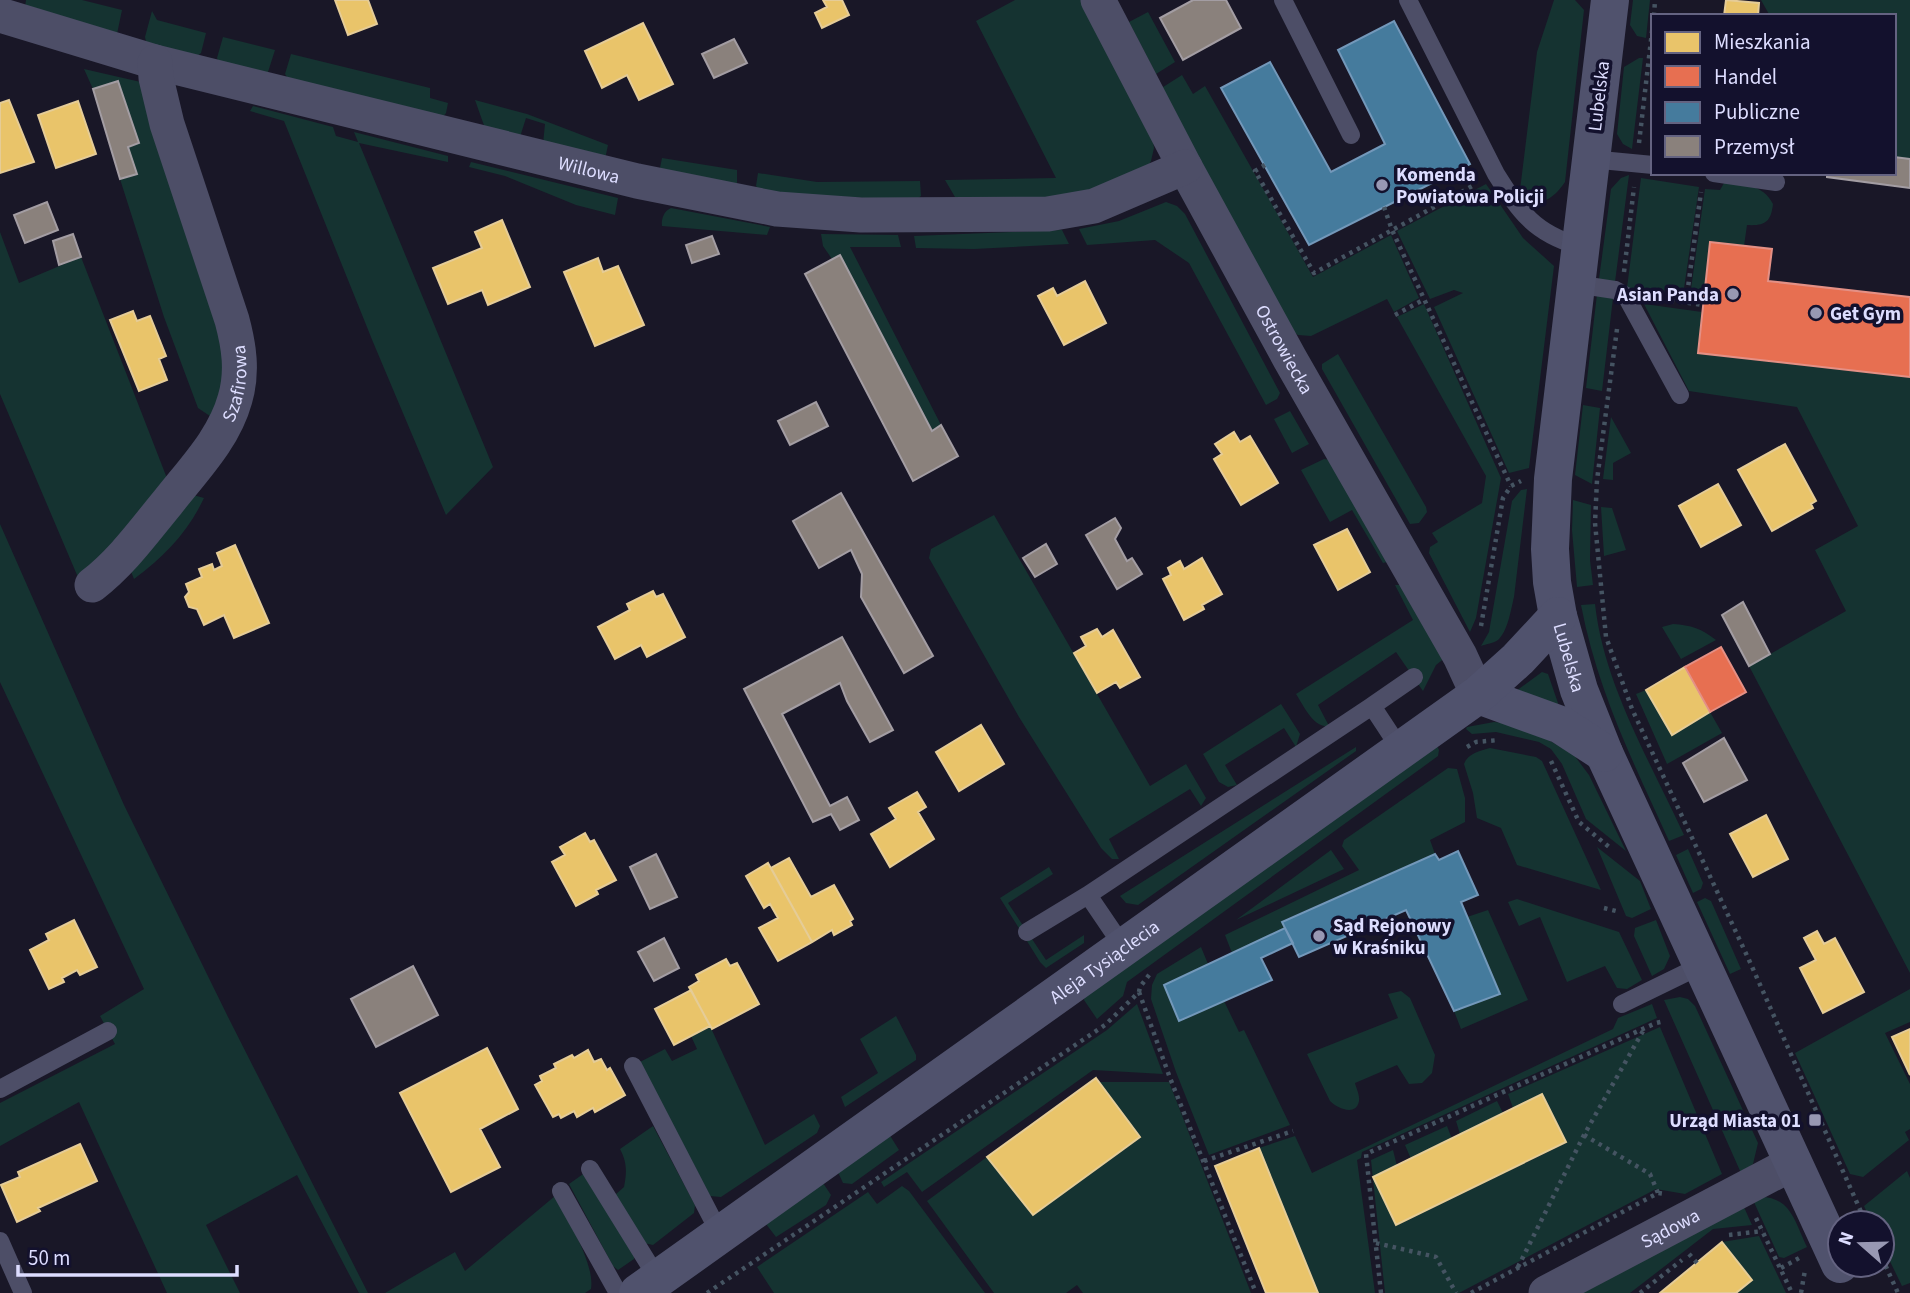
<svg xmlns="http://www.w3.org/2000/svg" width="1910" height="1293" viewBox="0 0 1910 1293" font-family="'Source Sans 3',sans-serif">
<rect width="100%" height="100%" fill="#191727"/>
<path fill="#153331" d="M26 0H82L122 10 117 34 25 7Z
M1015 0H1085L1152 134 1154 148 1151 161 1145 172 1129 182 1033 201 955 197 945 180 1056 178 976 21Z
M1554 0H1575L1584 10 1565 182C1553 200 1535 212 1520 190L1537 52Z
M1633 0H1650L1646 38 1637 36 1630 25Z
M1761 0H1910V159L1894 157V16H1770Z
M152 11 157 20 206 33 201 53 195 58 147 46 145 37Z
M1148 12 1175 62 1156 74 1129 22Z
M223 37 275 50 268 72 264 75 219 63 217 58Z
M291 54 430 88V98L448 103 446 113 442 118 289 80 285 74Z
M1639 58H1643L1632 149 1623 144 1617 134 1624 67Z
M84 69 145 83 230 371 213 418 198 408 164 317 120 179 137 174 128 147 139 143 118 81 93 89Z
M1182 75 1193 94 1205 86 1313 277 1391 235 1419 298 1394 312 1387 299 1311 336 1298 335 1292 331 1160 89Z
M475 100 527 114 608 145 605 159 543 144 545 124 526 118 519 140 486 131Z
M253 106 333 127 336 136 358 142 354 132 448 156V162L359 143 493 467 446 515 373 342 284 121 250 111Z
M662 158 737 170V183L734 186 659 173Z
M471 162 618 198 615 215 576 205 505 176 469 167Z
M758 173 817 182 920 181 921 196 914 201 761 192 756 186Z
M1629 175 1615 282 1599 279 1611 189 1621 178Z
M1641 178 1699 187 1683 295 1627 288Z
M1724 183C1744 185 1763 184 1773 204 1771 222 1765 226 1747 225L1744 246 1710 242 1704 298 1690 296 1705 189 1720 190Z
M1486 184 1523 238 1554 266 1529 468 1509 473 1434 307 1463 293 1454 290 1430 299 1397 231Z
M1166 202 1177 206 1185 214 1280 393 1277 399 1266 405 1189 263 1155 240 1087 245 1079 229 1119 221Z
M671 208 770 227 767 235 662 226C661 219 664 211 671 208Z
M1062 230 1069 244 974 249 916 248 914 236Z
M0 232 19 283 81 257 170 486 80 582 0 394Z
M821 234 898 235 901 247H850L941 425 932 431 840 256 832 259 823 246Z
M1597 294 1613 298 1602 391 1586 388Z
M1424 304 1501 478 1476 618 1470 632 1429 553 1430 547 1438 542 1432 533 1482 503 1486 476 1397 317Z
M1644 304 1702 312 1698 353 1910 377V973L1749 666 1846 611 1815 550 1858 526 1797 407 1689 391Z
M1338 354 1426 507 1427 512 1419 523 1410 524 1322 369V364Z
M1583 405 1600 408 1592 484 1575 475Z
M1290 411 1309 444 1292 453 1274 419Z
M1611 417 1631 453 1613 463V480L1603 479Z
M1324 459 1331 460 1387 562 1383 563 1352 510 1330 522 1301 470Z
M1527 489 1514 597C1511 609 1508 631 1498 640 1494 643 1486 644 1481 646L1489 632 1512 501 1521 490Z
M186 493 204 498C188 532 165 556 134 579L128 564Z
M1573 500 1591 505 1590 560 1593 585 1577 587 1572 530Z
M1601 507 1612 508 1626 550 1604 556Z
M994 515 1150 786 1186 764 1206 798 1201 806 1190 789 1109 839 1119 859H1112L1101 848 1019 717 929 558 931 549Z
M0 524 124 805 228 1017 368 1293H359L297 1175 206 1225 240 1293H167L79 1102 0 1146V1103L115 1044 100 1016 144 989 0 682Z
M1395 585H1406L1446 657 1436 665 1423 691 1396 652 1318 705 1329 726C1313 728 1304 706 1296 694L1413 620Z
M1595 604C1604 685 1650 761 1684 835L1669 841C1633 761 1598 693 1581 605Z
M1673 624C1691 625 1702 629 1716 640L1681 659 1662 627Z
M1542 672 1548 674 1559 706 1516 691Z
M1646 690 1672 735 1710 712 1722 733 1667 764 1636 694Z
M1281 704 1300 734 1296 747 1284 728 1225 765 1237 785 1228 787 1219 782 1203 754Z
M1494 722 1523 725 1574 755 1589 775 1626 851 1586 819 1562 764 1551 749 1539 742 1496 732 1472 734 1466 729 1467 727Z
M1437 746 1439 750 1438 756 1127 982 1123 996 1097 1019 1084 1000 1085 995Z
M1356 747V751L1138 905 1126 903 1120 896Z
M1490 748 1536 757 1542 761 1601 890 1517 865 1501 828 1477 818 1473 793 1464 764C1468 753 1480 751 1490 748Z
M1448 768 1457 769 1465 798V822L1430 840 1435 854 1282 921 1285 928 1232 953 1225 935 1359 870 1342 846 1344 840Z
M1597 847 1640 881 1651 909 1632 918 1626 916Z
M1688 849 1703 883 1701 889 1693 893 1676 855Z
M1331 850 1344 869 1236 920Z
M1049 867 1053 874 1008 903 1046 960 1084 935V943L1046 968 1040 962 1000 898Z
M1705 898 1711 901 1741 969 1730 974 1697 902Z
M1517 899 1619 932 1642 980 1627 989 1617 988 1605 966 1567 982 1540 917 1519 926 1508 902Z
M1488 910 1528 1000 1461 1029 1454 1011 1500 994 1467 917Z
M1656 920 1670 956 1664 969 1652 976 1634 936 1635 928Z
M1201 947 1208 964 1180 1020 1224 1001 1239 1032 1244 1030 1290 1125 1209 1155 1176 1072 1151 999 1152 985 1157 974Z
M1910 989V1022L1885 1033 1910 1084V1129L1905 1132 1909 1140 1863 1177 1850 1174 1795 1053Z
M1401 991 1410 998 1435 1055 1432 1073 1422 1083 1409 1084 1397 1065 1355 1083C1356 1088 1360 1095 1359 1101 1356 1117 1337 1108 1330 1101L1307 1054 1398 1018 1388 994Z
M1680 997 1688 999 1695 1006 1758 1143 1753 1164 1741 1173 1664 1000Z
M1137 1004 1163 1074 1093 1070 922 1192 907 1172 884 1187 881 1182 1107 1030Z
M1652 1004 1657 1018 1362 1152 1361 1158 1357 1160 1375 1293H1318L1259 1148 1295 1136 1312 1173 1613 1029 1618 1018Z
M896 1016 916 1055V1060L845 1107 841 1097 878 1073 860 1039Z
M710 1026 765 1145 814 1114 820 1126 817 1133 721 1197 710 1196 640 1062 665 1049 672 1061 697 1049 691 1036Z
M1660 1027 1722 1174 1685 1194 1656 1189 1459 1293H1385L1371 1160 1393 1150 1397 1166 1373 1177 1397 1225 1566 1143 1542 1094 1513 1108 1508 1094Z
M1099 1082H1169L1251 1293H1083L1077 1285 1066 1293H994L927 1201 987 1157 1033 1215 1140 1138Z
M1497 1101 1503 1113 1460 1134 1456 1121Z
M653 1126 695 1205 694 1213 653 1245 644 1243 615 1195 624 1187C627 1172 627 1162 620 1149Z
M1447 1126 1452 1139 1411 1159 1405 1145Z
M889 1134 899 1150 852 1184 843 1183 837 1170Z
M1907 1171 1910 1178V1283L1902 1286 1882 1245V1223H1872L1864 1206Z
M586 1172 634 1253V1259L618 1270 613 1266 569 1184Z
M821 1180 831 1195 826 1205 776 1237 766 1224Z
M902 1186 909 1191 985 1293H774L757 1267 868 1192 877 1204Z
M555 1196C567 1219 595 1263 591 1289L585 1293H385L455 1252 465 1271Z
M1759 1197C1791 1196 1795 1223 1807 1247L1784 1258 1779 1257 1753 1200Z
M1743 1205 1752 1225 1713 1229 1630 1293H1576Z
M1759 1236 1786 1293H1736L1752 1279 1722 1242Z"/>
<path fill="#e9c46a" stroke="#e5cc97" stroke-width="2" d="M335 0H368L377 24 348 35Z
M823 0H842L849 15 822 28 815 13 827 7Z
M1726 0 1759 3 1758 16H1724Z
M643 23 673 84 639 100 627 75 602 88 585 51Z
M9 100 34 162 0 173V103Z
M78 101 96 154 56 168 38 115Z
M502 220 530 287 488 305 482 290 448 304 433 268 482 248 475 232Z
M598 258 603 272 618 266 644 325 595 346 564 272Z
M1085 281 1106 323 1064 345 1038 296 1053 288 1057 296Z
M133 311 137 321 150 316 166 356 159 359 167 380 139 391 110 320Z
M1234 432 1240 442 1250 436 1278 483 1241 505 1214 459 1222 454 1215 444Z
M1785 444 1816 501 1811 504 1813 508 1772 531 1738 470Z
M1718 484 1741 525 1701 547 1679 506Z
M1347 529 1370 572 1338 590 1314 545Z
M235 545 269 623 234 638 224 615 204 625 197 609 189 607 185 597 189 592 186 584 202 577 199 569 212 564 214 570 222 566 217 553Z
M1202 558 1222 594 1202 605 1204 609 1184 620 1163 579 1171 575 1168 568 1180 561 1184 569Z
M653 591 656 597 663 594 685 637 647 657 641 645 615 659 598 627 630 610 627 604Z
M1097 629 1102 637 1113 630 1140 677 1120 688 1116 682 1097 693 1074 653 1086 646 1081 637Z
M1685 667 1710 712 1672 735 1646 690Z
M981 725 1004 764 959 791 936 752Z
M917 792 926 807 918 812 934 839 890 867 871 834 896 819 889 808Z
M1766 815 1788 859 1753 877 1730 834Z
M585 833 590 842 594 840 616 880 596 890 598 894 576 906 552 862 565 855 560 847Z
M789 858 811 897 834 885 853 919 850 921 852 925 834 935 832 930 812 942 771 868Z
M768 863 812 942 778 961 759 928 778 918 770 904 764 908 746 876Z
M74 920 97 967 80 975 77 970 62 978 64 982 49 989 30 950 49 940 46 934Z
M1817 931 1824 944 1835 938 1864 992 1823 1013 1800 968 1816 960 1804 938Z
M726 959 730 966 737 963 759 1004 712 1029 689 987 699 981 696 975Z
M691 990 710 1026 674 1045 655 1009Z
M1910 1029V1075L1892 1037Z
M487 1048 518 1109 480 1129 500 1167 451 1192 400 1093Z
M588 1050 594 1062 601 1059 607 1070 610 1068 625 1095 595 1112 593 1108 577 1117 574 1111 561 1118 559 1114 553 1117 535 1085 542 1081 540 1076 556 1068 554 1064 572 1055 574 1058Z
M1096 1078 1140 1137 1033 1215 987 1157Z
M1542 1094 1566 1142 1396 1225 1373 1177Z
M80 1144 97 1181 38 1208 40 1211 17 1222 1 1185 20 1177 18 1172Z
M1259 1148 1318 1293H1266L1215 1166Z
M1722 1242 1752 1280 1736 1293H1660Z"/>
<path fill="#e76f51" stroke="#e49085" stroke-width="2" d="M1710 242 1772 249 1768 281 1910 297V377L1698 353Z
M1721 647 1746 692 1710 712 1685 667Z"/>
<path fill="#457b9d" stroke="#7398ba" stroke-width="2" d="M1394 21 1470 164 1309 245 1221 88 1270 62 1331 172 1385 144 1338 50Z
M1458 851 1478 895 1461 902 1500 994 1454 1011 1406 910 1299 957 1282 922 1435 854 1439 860Z
M1285 928 1293 943 1261 958 1272 980 1179 1021 1164 985Z"/>
<path fill="#8a817c" stroke="#a39da3" stroke-width="2" d="M1193 0H1226L1241 28 1183 60 1160 18Z
M734 39 747 63 714 78 702 54Z
M118 81 139 143 128 147 137 174 120 179 93 89Z
M1894 157 1910 159V188L1827 177V173H1894Z
M47 202 58 230 25 243 14 215Z
M73 234 81 257 59 265 53 241Z
M712 236 719 254 692 263 686 245Z
M840 255 932 431 941 425 958 456 913 481 805 274Z
M816 402 828 426 790 445 778 421Z
M841 493 933 656 904 673 861 597 862 574 851 550 819 568 793 521Z
M1115 518 1121 528 1115 539 1127 561 1132 558 1142 574 1117 589 1086 535Z
M1046 544 1057 564 1035 577 1023 558Z
M1743 602 1770 654 1749 666 1722 615Z
M842 637 893 730 870 742 847 701 840 683 782 714 830 806 847 797 859 820 840 830 831 814 813 822 744 689Z
M1724 738 1747 780 1704 802 1683 763Z
M656 854 677 897 650 909 630 867Z
M664 938 679 968 654 981 638 952Z
M413 966 438 1015 376 1047 351 999Z"/>
<g fill="none" stroke-linecap="round" stroke-linejoin="round">
<path stroke="#455462" stroke-width="4.5" stroke-dasharray="3.5 5" stroke-linecap="butt" d="M1654 16 1655 0
M1639 143 1653 23
M1265 165 1255 171 1314 273 1476 184
M1384 207 1392 230 1511 486
M1624 272 1634 187
M1654 298 1703 305
M1686 302 1701 192
M1395 315 1425 299
M1617 329 1597 480 1595 523 1606 637 1632 709 1749 960 1866 1223
M1481 626 1503 498 1511 486 1521 481
M1467 747 1476 742 1499 740
M1551 761 1579 822 1609 847
M1604 908 1616 911
M1139 992 1170 1078 1256 1293
M1584 1135 1650 1174 1658 1193
M1204 1161 1293 1131
M1756 1218 1792 1293
M1729 1235 1763 1231
M1376 1243 1436 1257 1456 1293
M1689 1254 1697 1263
M1882 1258 1898 1293
M1518 1267 1584 1135 1643 1031
M1781 1268 1801 1257
M707 1293 1105 1025 1139 992 1140 987 1152 971
M1381 1293 1366 1154 1656 1023 1665 1021
M1471 1293 1658 1193 1665 1194
M1640 1293 1682 1260
M1801 1293 1805 1270"/>
<path stroke="#4d4e67" stroke-width="18" d="M1283 0 1351 135
M1408 0 1496 174C1520 212 1534 233 1579 246
M1590 159 1653 165
M1714 173 1776 182
M1575 284 1615 290 1626 296 1680 395
M1372 706 1414 677
M1027 932 1088 895
M1124 948 1088 895 1372 706 1401 750
M1622 1004 1702 965
M633 1066 720 1234
M0 1089 108 1031
M590 1169 658 1279
M561 1191 618 1293
M0 1241 23 1293"/>
<g stroke="#4d4e67" stroke-width="35">
<path id="s1" d="M1098 0 1185 167 1290 359 1460 656 1478 695"/>
<path id="s2" d="M0 15 155 62 637 181 777 209 861 215 1048 214 1094 206 1185 167"/>
<path id="s3" d="M92 585C122 562 144 531 168 502 193 470 224 439 235 399 243 372 239 346 232 320L167 124 156 78 155 62"/>
<path id="s4" d="M1546 1293 1793 1163"/>
</g>
<g stroke="#50526d" stroke-width="38">
<path id="s5" d="M1610 0 1553 479 1550 549 1552 582 1558 616 1579 690 1604 753 1840 1264"/>
<path d="M1478 695 1561 725 1604 753"/>
<path id="s6" d="M638 1293 1478 695 1518 659 1558 616"/>
</g>
</g>
<g fill="#9898b3" stroke="#13112d" stroke-width="2.5">
<circle cx="1382" cy="185" r="7"/>
<circle cx="1733" cy="294" r="7"/>
<circle cx="1816" cy="313" r="7"/>
<circle cx="1319" cy="936" r="7"/>
<rect x="1808" y="1113" width="14" height="14" rx="3.5"/>
</g>
<g text-anchor="middle" stroke-width="7" stroke-linejoin="round" paint-order="stroke">
<g font-size="19" fill="#ddf" stroke="#13112d">
<text transform="translate(1598 96) rotate(-83)" y="7">Lubelska</text>
<text dy="7" stroke="none"><textPath href="#s2" startOffset="609">Willowa</textPath></text>
<text dy="7" stroke="none"><textPath href="#s1" startOffset="396">Ostrowiecka</textPath></text>
<text dy="7" stroke="none"><textPath href="#s3" startOffset="252">Szafirowa</textPath></text>
<text dy="7" stroke="none"><textPath href="#s5" startOffset="663">Lubelska</textPath></text>
<text dy="7" stroke="none"><textPath href="#s6" startOffset="572">Aleja Tysiąclecia</textPath></text>
<text dy="7" stroke="none"><textPath href="#s4" startOffset="140">Sądowa</textPath></text>
</g>
<g font-size="19" font-weight="bold" fill="#ddf" stroke="#13112d" text-anchor="start">
<text x="1396" y="181">Komenda<tspan x="1396" dy="22">Powiatowa Policji</tspan></text>
<text x="1719" y="301" text-anchor="end">Asian Panda</text>
<text x="1830" y="320">Get Gym</text>
<text x="1333" y="932">Sąd Rejonowy<tspan x="1333" dy="22">w Kraśniku</tspan></text>
<text x="1801" y="1127" text-anchor="end">Urząd Miasta 01</text>
</g>
</g>
<rect x="1651" y="14" width="245" height="161" fill="#13112d" stroke="#646381" stroke-width="2"/>
<rect x="1665" y="32" width="35" height="21" fill="#e9c46a" stroke="#646381" stroke-width="2"/>
<text x="1714" y="49" font-size="21" fill="#ddddff">Mieszkania</text>
<rect x="1665" y="66" width="35" height="21" fill="#e76f51" stroke="#646381" stroke-width="2"/>
<text x="1714" y="84" font-size="21" fill="#ddddff">Handel</text>
<rect x="1665" y="102" width="35" height="21" fill="#457b9d" stroke="#646381" stroke-width="2"/>
<text x="1714" y="119" font-size="21" fill="#ddddff">Publiczne</text>
<rect x="1665" y="136" width="35" height="21" fill="#8a817c" stroke="#646381" stroke-width="2"/>
<text x="1714" y="154" font-size="21" fill="#ddddff">Przemysł</text>
<g transform="translate(1861 1244) rotate(290)"><circle r="33" fill="#13112d" stroke="#646381" stroke-width="2"/>
<path d="M0-5L12 26L0 18L-12 26Z" fill="#9898b3"/>
<text y="-10" font-size="19" font-weight="bold" text-anchor="middle" fill="#ddddff">N</text>
</g>
<path d="M18 1265v10h219v-10" fill="none" stroke="#ddddff" stroke-width="3.5"/>
<text x="28" y="1265" font-size="21" fill="#ddddff" stroke="#13112d" stroke-width="5" paint-order="stroke">50 m</text>
</svg>
